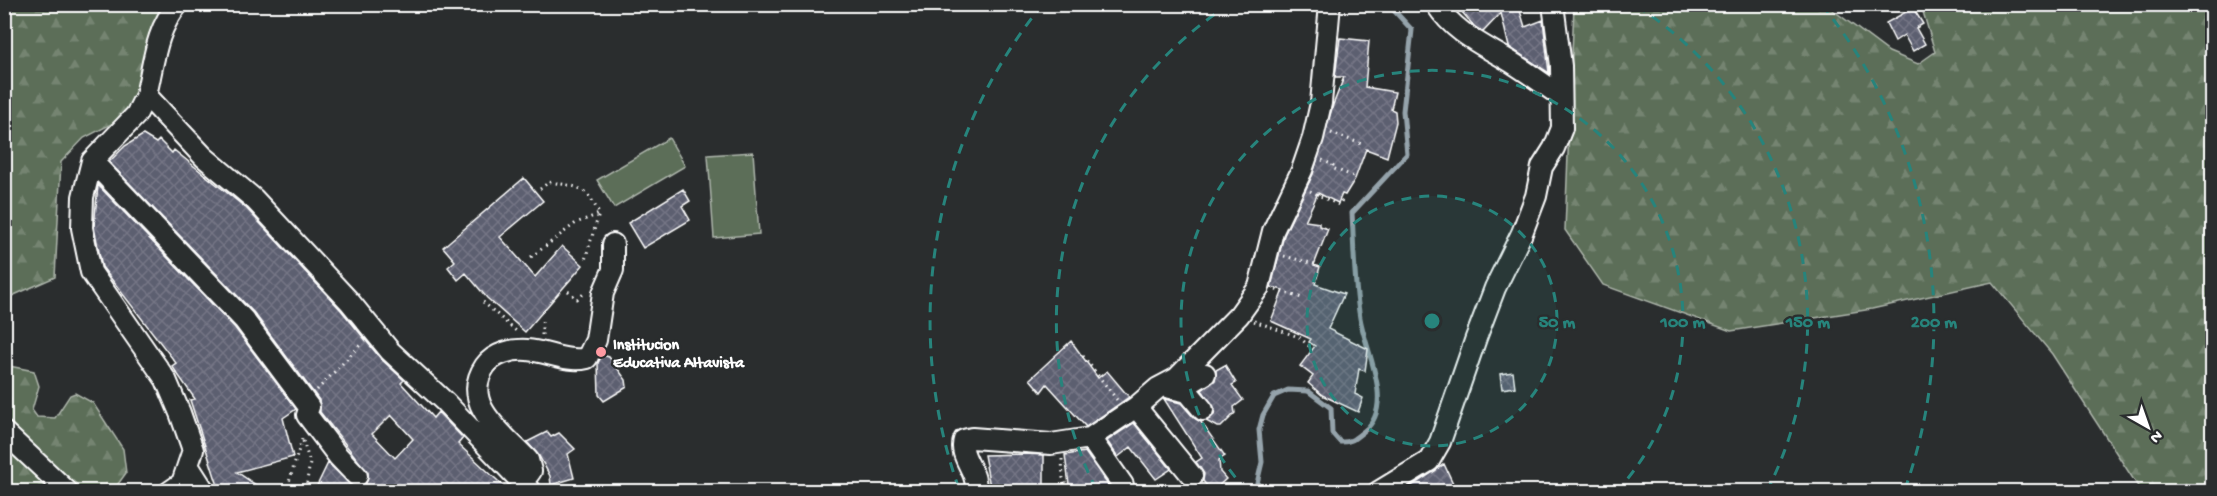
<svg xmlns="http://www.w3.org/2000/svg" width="2217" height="496" viewBox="0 0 2217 496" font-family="'Gochi Hand',sans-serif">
<defs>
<pattern id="forest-firs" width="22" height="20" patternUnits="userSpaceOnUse" patternTransform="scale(1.5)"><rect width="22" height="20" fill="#5c6e58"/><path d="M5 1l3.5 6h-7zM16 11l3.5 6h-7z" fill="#748471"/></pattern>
<pattern id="building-cross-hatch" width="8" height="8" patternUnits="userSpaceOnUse" patternTransform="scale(1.5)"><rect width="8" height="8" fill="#5c5e70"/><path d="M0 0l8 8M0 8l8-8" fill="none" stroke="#747685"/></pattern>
</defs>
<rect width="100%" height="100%" fill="#2a2d2e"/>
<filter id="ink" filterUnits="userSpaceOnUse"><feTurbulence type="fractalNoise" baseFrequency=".0167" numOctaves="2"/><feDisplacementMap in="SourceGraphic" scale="12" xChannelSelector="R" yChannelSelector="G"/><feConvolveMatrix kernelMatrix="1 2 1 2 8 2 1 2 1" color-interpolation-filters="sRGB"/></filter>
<g filter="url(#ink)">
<path fill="url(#forest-firs)" stroke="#aeb6ac" stroke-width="1.5" d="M2059 4 2212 5V491H2141L2052 354 1992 282 1872 309 1731 331 1603 285 1565 230 1574 5H1826L1889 52 1918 64 1935 52 1921 5H2023L2046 11Z
M5 5H166L151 28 134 99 121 119 84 138 61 162 55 277 5 299Z
M4 365 34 371 39 386 32 410 37 417 55 418 70 395 75 393 93 403 123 449 126 473 113 491H77L44 484 39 491H5Z"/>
<path fill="#5c6e58" stroke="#aeb6ac" stroke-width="1.5" d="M669 138 685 166 614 208 597 180Z
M753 152 759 234 714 238 708 155Z"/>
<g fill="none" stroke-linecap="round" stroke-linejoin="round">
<path stroke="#95a3ab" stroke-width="5" d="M1255 492 1262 462 1259 430 1263 415 1274 396 1288 390 1308 391 1331 408 1332 433 1340 442C1351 443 1355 438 1364 431 1396 406 1365 350 1360 318 1354 284 1354 247 1352 213L1407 154 1403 111 1412 30 1388 4"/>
</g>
<path fill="url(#building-cross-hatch)" stroke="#fff" stroke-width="1.5" fill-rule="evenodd" d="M1455 4H1518L1525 27 1543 20 1549 73 1509 47 1501 13 1483 32 1474 26Z
M1913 8 1923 24 1916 28 1925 44 1913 51 1904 35 1895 41 1886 23Z
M1340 38 1369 41 1365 87 1395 92 1391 109 1395 111 1396 122 1387 157 1366 149 1355 179 1345 195 1342 194 1338 203 1318 193 1305 221 1319 223V226L1328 229 1314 265 1320 267 1315 284 1344 294 1328 329 1368 349 1365 371 1359 369 1355 394 1363 398 1358 412 1322 395 1308 383 1313 376 1300 366 1315 346 1309 342 1311 339 1271 321 1283 290 1271 287 1284 235 1313 174 1333 105 1344 77H1335Z
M143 135 156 143 159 140 172 153 174 150 246 208 341 310 381 359 404 380 401 383 433 418 438 412 463 438 458 444 510 492H314L328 463 354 488 366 484 368 473 320 412 319 400 254 313 109 162 125 146ZM391 415 413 439 395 458 372 434Z
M524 178 543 201 500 237 535 277 562 246 583 265 525 332 487 298 466 273 458 280 448 267 455 261 443 247Z
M98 185 235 328 296 409 283 418 293 457 237 472 266 492H220L190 400 195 399 172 366 176 363 102 267 94 227Z
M683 189 690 201 682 206 690 220 643 248 628 223Z
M1071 341 1098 378 1107 371 1129 397 1086 427 1047 384 1041 392 1030 379Z
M602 355 609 357 626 380 627 387 604 401 599 395 598 363Z
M1225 365 1236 383 1232 385 1243 400 1234 407 1235 413 1221 427H1217L1206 421 1214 415 1215 409 1202 390 1215 380 1216 370Z
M1513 372 1515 387 1502 389 1500 374Z
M1164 399 1181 403 1194 418 1201 422 1225 456 1219 460 1220 472 1226 479 1212 492 1203 481 1204 474 1196 462 1202 458Z
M1134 423 1171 469 1156 479 1131 447 1118 457 1107 441Z
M547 432 551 437 559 433 575 449 568 454 574 478 551 485 550 476 539 456 527 442Z
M1085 452 1113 492H1070L1065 455Z
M1026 454 1044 455V486L1013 487 1014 492H991L984 455Z
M1444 464 1457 492H1402L1435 471Z"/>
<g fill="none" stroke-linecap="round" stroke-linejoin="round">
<g stroke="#fff" stroke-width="24">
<path id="minor" d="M1436 4C1454 32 1479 43 1506 59 1525 70 1543 84 1561 96
M146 95C154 63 155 31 178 4
M92 161 244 320 309 407
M1162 386 1188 392 1203 410
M1179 390 1205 374
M1136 407 1192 476
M307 415 338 456 357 476
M4 432 68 492
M1090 438 1123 485
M189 467 205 492
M523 482 531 471 528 460C504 434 459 404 485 366 494 353 513 349 527 350 547 351 567 363 587 358L596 340 603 293 613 270V244
M169 492 182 483 193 450 180 413 166 380 91 272 82 228 83 197 92 161 136 115 146 95 204 157 254 199 350 302 390 351 445 402 531 492
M975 492C980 472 958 458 964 440L972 438 1051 444 1090 438 1136 407 1158 388 1177 378 1239 315 1259 287 1273 231 1302 170 1313 138 1321 103 1330 4
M1378 492 1429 461 1440 442 1476 338 1495 288 1522 233 1536 196 1542 167 1554 148 1562 128 1561 66 1553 4"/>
</g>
<path stroke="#fff" stroke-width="3" stroke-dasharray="1.5 4.5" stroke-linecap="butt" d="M1331 133 1362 144
M1322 160 1333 165 1332 168 1353 176
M540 189 549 182C579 187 586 185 599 214
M1310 191 1339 205 1344 197
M1284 256 1319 265
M531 257 576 223 599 214 585 260
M1276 290 1302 298
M568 291 577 299 586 292
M483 302 516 331
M1254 321 1299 337 1310 347
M542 335V320
M1083 356 1117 400
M317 390 362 343
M303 441 310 463 305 492
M1062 459 1063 478 1069 492
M286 492 302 439"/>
<use href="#minor" stroke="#2a2d2e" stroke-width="20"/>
</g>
</g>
<circle cx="1432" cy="321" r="125" fill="#27847c" fill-opacity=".12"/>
<g fill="none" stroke="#27847c" stroke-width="3" stroke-dasharray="10 8">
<circle cx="1432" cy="321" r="125"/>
<path d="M1247 491A251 251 0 1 1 1617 491"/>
<path d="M1096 489A376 376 0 0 1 1227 6M1637 6A376 376 0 0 1 1768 489"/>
<path d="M959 489A502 502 0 0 1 1042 5M1822 5A502 502 0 0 1 1905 489"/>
</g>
<circle fill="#ff9aa2" stroke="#2a2d2e" stroke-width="2" cx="601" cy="352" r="6"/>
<g text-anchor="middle" stroke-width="4.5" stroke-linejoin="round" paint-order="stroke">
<g font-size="16" font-weight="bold" fill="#fff" stroke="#2a2d2e" text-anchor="start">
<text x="613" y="349">Institucion<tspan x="613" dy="18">Educativa Altavista</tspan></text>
</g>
</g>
<circle cx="1432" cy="321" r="9" fill="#27847c" stroke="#2a2d2e" stroke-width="3"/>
<g font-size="18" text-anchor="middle" font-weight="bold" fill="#27847c" stroke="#2a2d2e" stroke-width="4.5" stroke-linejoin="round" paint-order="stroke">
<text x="1557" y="327">50 m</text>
<text x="1683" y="327">100 m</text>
<text x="1808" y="327">150 m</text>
<text x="1934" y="327">200 m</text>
</g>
<rect width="2217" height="496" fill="none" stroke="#2a2d2e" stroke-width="24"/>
<rect x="12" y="12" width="2193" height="472" fill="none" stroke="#fff" stroke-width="2" filter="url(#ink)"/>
<g transform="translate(2148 427) rotate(140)" stroke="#2a2d2e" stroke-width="4.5" paint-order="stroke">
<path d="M0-4.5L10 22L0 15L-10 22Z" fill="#ffffff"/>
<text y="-9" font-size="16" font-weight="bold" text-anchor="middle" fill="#ffffff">N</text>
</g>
</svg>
